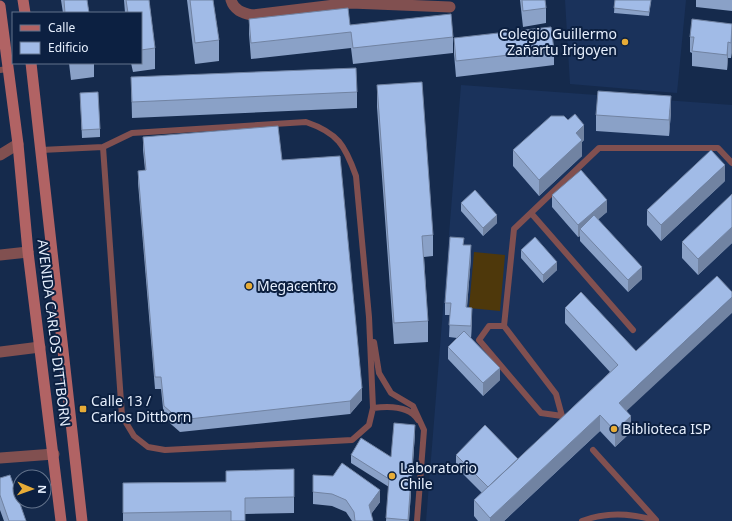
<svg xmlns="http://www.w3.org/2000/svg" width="732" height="521" viewBox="0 0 732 521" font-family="'Noto Sans',sans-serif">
<rect width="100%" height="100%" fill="#152a4c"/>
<path fill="#1a325b" d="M565 0H686L677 93 570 84Z
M461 85 732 105V521H426Z"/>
<path fill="#4e380b" d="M474 252 505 255 500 311 469 308Z"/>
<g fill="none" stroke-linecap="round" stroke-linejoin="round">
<path stroke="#815050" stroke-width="6" d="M0 70 8 69
M41 150 103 147 122 416 134 436 148 447 165 450 352 440 369 425 373 408 369 317 356 176C345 145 338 133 306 122L132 133 103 147
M531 213 633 330
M504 326H489L479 340 541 413 562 416
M374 342 379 373 391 393 413 406 424 430 417 521
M373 408C388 406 409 405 418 420
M567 421 562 416 556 394 504 326 514 229 599 148H718L732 163
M593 450 656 520
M582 521C605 512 630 513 654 520"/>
<path stroke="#815050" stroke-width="11" d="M231 0C234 10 242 13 252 15L351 3 450 7
M0 155 18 144
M0 255 28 252
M0 352 40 347
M0 458 54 454"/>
<path stroke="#b16364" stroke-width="11" d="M23 0 25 13
M0 6 18 144 28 252 61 521
M31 63 82 521"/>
</g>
<path fill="#8aa1c7" d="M61 0H87L89 13H63Z
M124 0H149L155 48V69L133 72 131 63H141V13H125Z
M187 0H213L219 40V61L195 64Z
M520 0H545L546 8V23L523 27Z
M615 0H651L649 16 614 13Z
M696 0H732V11L696 7Z
M249 19 350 25 453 37V53L353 64 351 48 251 59 249 34Z
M732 24 731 58H728L727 70 692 66V53L690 52V37Z
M454 38 554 50V65L456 77 454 54Z
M69 63H94V77L71 80Z
M131 77 357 92V108L132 118Z
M377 85 433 235V256L424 257 428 321V342L394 344 377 107Z
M80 93 100 129V137L82 138Z
M671 112 669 136 596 131V115Z
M143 137 282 160 362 400 350 414 180 432 164 418 161 389H155L138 183V171L145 170 143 150Z
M584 140 582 142V156L539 196 513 166V150Z
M725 181 661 241 647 225V210Z
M732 194V243L698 275 682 258V242Z
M552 195 607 212 598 219 642 279 628 292 580 241V236L578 237 552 207Z
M461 203 497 223 483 236 461 211Z
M464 245 471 257 467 307 472 320 471 338 500 380 483 396 448 359V347L457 338 449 337 450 315H445V303Z
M521 250 557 270 543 283 521 258Z
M565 308 636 351 627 411 631 432 615 447 600 431 504 521H478L474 516V500L482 493 456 467V455L518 459 610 372 565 323Z
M415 433 409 521H386L389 487 351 463V455L391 457Z
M294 469V513L245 514V521H123V483L226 482Z
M313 475 380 502 371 514 373 521H352L346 512 332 506 313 504Z
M0 478 26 521H4L0 510Z"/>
<path fill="#7183a2" d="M732 38V53L731 58V43Z
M728 42V58L727 70V55Z
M671 96V112L669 136V120Z
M584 125V140L582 142V156L539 196V180L576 133Z
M725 165V181L661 241V225Z
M607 200V212L584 232 580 229V236L578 237V225Z
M497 215V223L483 236V228Z
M732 227V243L698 275V259Z
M471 245V257L466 319V307Z
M557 262V270L543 283V275Z
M642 267V279L628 292V280Z
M732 297V313L619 418V403Z
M472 308V320L471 339V326Z
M500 368V380L483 396V383Z
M362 388V400L350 414V401Z
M600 415V431L504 521H490V518Z
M631 416V432L615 447V431Z
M415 425V433L409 521H408Z
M380 490V502L369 517V505Z"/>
<path fill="#a1bbe7" stroke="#7183a2" d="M64 0H87L89 13H65Z
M126 0H149L155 48 141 50V13H128Z
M190 0H213L219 40 195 43Z
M522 0H545L546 8 523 11Z
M615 0H651L649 12 614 8Z
M348 8 350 25 451 14 453 37 353 48 351 32 251 43 249 19Z
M692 19 732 24 731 43 728 42 727 55 692 51 694 37H690Z
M551 27 554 50 456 61 454 38Z
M356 68 357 92 132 102 131 77Z
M422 82 433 235 422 236 428 321 394 323 377 85Z
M598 91 671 96 669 120 596 115Z
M98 92 100 129 82 130 80 93Z
M575 114 584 125 576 133 582 140 539 180 513 150 551 116H564L568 120Z
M278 126 282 160 340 156 362 388 350 401 180 420 164 406 161 377H155L138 171 146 170 143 137Z
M711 150 725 165 661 225 647 210Z
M581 170 607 200 578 225 552 195Z
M475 190 497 215 483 228 461 203Z
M732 194V227L698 259 682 242Z
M594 215 642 267 628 280 580 229Z
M450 237 464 238 463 245H471L466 307 472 308 471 326 449 325 451 303H445Z
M535 237 557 262 543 275 521 250Z
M717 276 732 292V297L619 403 631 416 615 431 600 415 490 518 474 500 618 365 565 308 581 292 636 351Z
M464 331 500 368 483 383 448 347Z
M394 423 415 425 408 520 386 518 389 479 351 455 361 438 391 457Z
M485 425 518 459 488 487 456 455Z
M342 463 380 490 369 505 373 521H355L354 512 346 500 332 494 313 492V475L333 476Z
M294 469V497L245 498V521H231V511L123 513V483L226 482V471Z
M10 475 26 521H9L0 495V478Z"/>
<g fill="#e7ac37" stroke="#0c2041" stroke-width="1.5">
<circle cx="625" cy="42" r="4"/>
<circle cx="249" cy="286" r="4"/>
<rect x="79" y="405" width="8" height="8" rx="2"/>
<circle cx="614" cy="429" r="4"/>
<circle cx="392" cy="476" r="4"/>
</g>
<g text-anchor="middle" stroke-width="4" stroke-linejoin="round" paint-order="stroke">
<g font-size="14" fill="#e6effd" stroke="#0c2041" text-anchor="start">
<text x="617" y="39" text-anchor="end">Colegio Guillermo<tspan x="617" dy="16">Zañartu Irigoyen</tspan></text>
<text x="257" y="291">Megacentro</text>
<text x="91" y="406">Calle 13 /<tspan x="91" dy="16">Carlos Dittborn</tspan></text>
<text x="622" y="434">Biblioteca ISP</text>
<text x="400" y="473">Laboratorio<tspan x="400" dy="16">Chile</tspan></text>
</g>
<g font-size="14" fill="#e6effd" stroke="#0c2041">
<text transform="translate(54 333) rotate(83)" y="5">AVENIDA CARLOS DITTBORN</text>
</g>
</g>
<rect x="12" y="12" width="130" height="52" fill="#0c2041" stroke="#63738c"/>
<rect x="20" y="25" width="20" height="6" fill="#b16364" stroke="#63738c"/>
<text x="48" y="32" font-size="12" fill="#e6effd">Calle</text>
<rect x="20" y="42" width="20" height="12" fill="#a1bbe7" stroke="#63738c"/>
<text x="48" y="52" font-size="12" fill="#e6effd">Edificio</text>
<g transform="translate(32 489) rotate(92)"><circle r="19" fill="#0c2041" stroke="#63738c"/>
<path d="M0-3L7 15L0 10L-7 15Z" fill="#e7ac37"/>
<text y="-6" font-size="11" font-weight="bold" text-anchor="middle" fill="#e6effd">N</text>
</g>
</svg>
